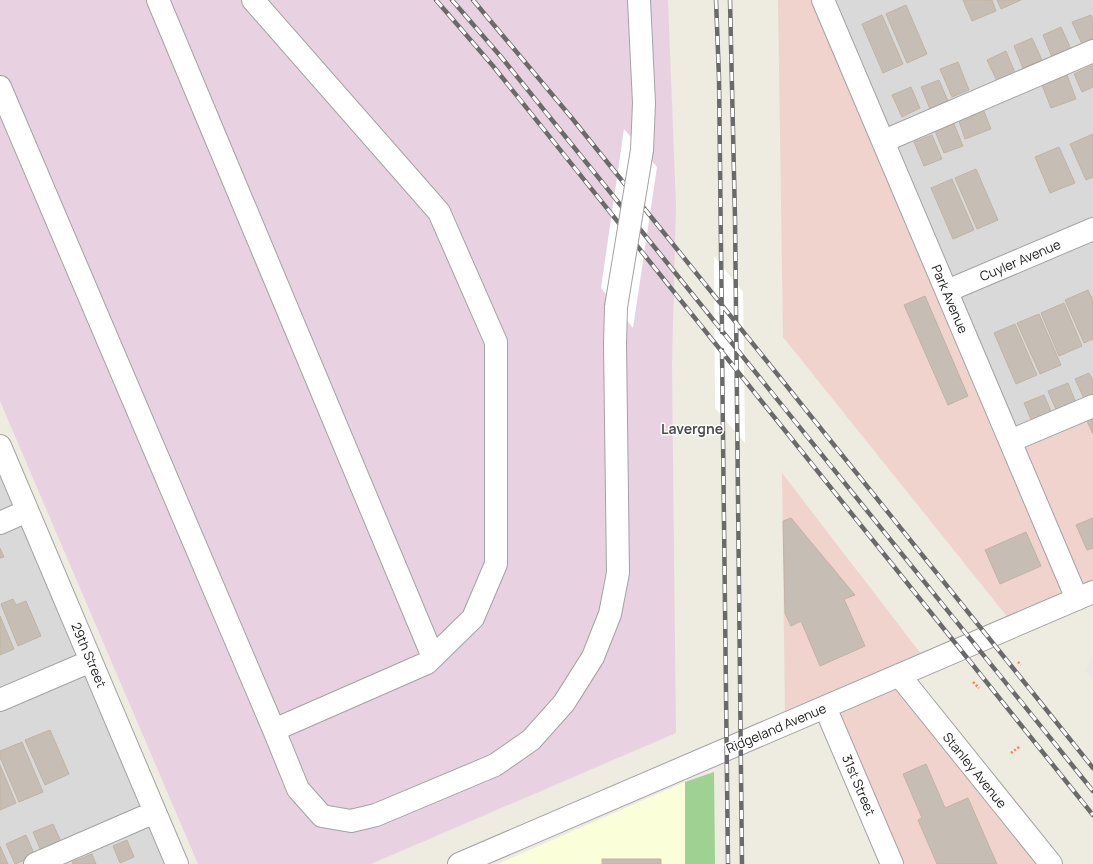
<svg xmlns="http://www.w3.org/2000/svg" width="1093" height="864" viewBox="0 0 1093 864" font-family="Manrope,sans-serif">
<rect width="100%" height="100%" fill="#eeebe1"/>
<path fill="#dad9d9" d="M830 0H1093V409L1016 443Z
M0 461 172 864H0Z"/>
<path fill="#f1d3ce" d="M778 0H818L1069 593 1009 619 783 337Z
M1093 409V585L1079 591 1016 443Z
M782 473 925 659 893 673 1043 864H897L826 701 785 719Z"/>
<path fill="#e8d2e1" d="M0 0H668L676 206 672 365 676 733 371 864H198L0 401Z"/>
<path fill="#fbffd9" d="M685 782V864H498Z"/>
<path fill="#9ed192" d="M714 772 715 864H685V782Z"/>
<path fill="#e8e8e8" d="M1093 656V679L1085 670Z"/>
<path fill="#fff" d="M624 129 657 167 633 328 601 288Z
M714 256 743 292 745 443 715 408Z"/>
<path fill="#c6beb4" stroke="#c1b3a2" d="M963 0H992L996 11 972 21Z
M997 0H1021L1001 9Z
M906 5 927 54 907 63 886 14Z
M882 15 903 64 883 73 862 24Z
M1091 15 1093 20V39L1082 44 1072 22Z
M1061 27 1071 49 1052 57 1043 35Z
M1032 38 1042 60 1023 68 1014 46Z
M1006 51 1015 73 997 81 987 60Z
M958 62 969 90 952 97 940 69Z
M1093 65V87L1082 92 1074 74Z
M1067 75 1076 99 1051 108 1042 85Z
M939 80 948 101 930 109 921 87Z
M911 87 920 108 902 117 892 95Z
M983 109 991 129 965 139 958 118Z
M954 124 963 146 944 153 935 131Z
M1093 134V177L1086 180 1070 144Z
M932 135 942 159 924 166 914 142Z
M1059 147 1075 183 1050 193 1035 157Z
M976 169 998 220 977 229 955 178Z
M952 179 974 230 953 239 931 188Z
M1088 290 1093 301V339L1084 343 1065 300Z
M925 296 968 396 948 405 904 305Z
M1064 303 1082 346 1059 356 1041 313Z
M1039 314 1061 365 1040 374 1017 323Z
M1015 324 1037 375 1016 384 994 333Z
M1089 373 1093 381V397L1085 401 1075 379Z
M1068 383 1076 403 1057 412 1048 391Z
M1044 395 1053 416 1033 424 1024 403Z
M1093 419V434L1087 421Z
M791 518 855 595 844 599 865 646 820 666 801 621 791 626 785 613 783 521Z
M1093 518V548L1087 550 1076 525Z
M1026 532 1041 566 1000 584 985 550Z
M0 548 4 557 0 558Z
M13 599 16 605 26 601 41 636 18 646 1 604Z
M0 616 14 649 0 655Z
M50 730 69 774 45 785 25 740Z
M22 742 43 792 19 802 0 757V751Z
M926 764 945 808 968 798 997 864H937L918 820 922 818 903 774Z
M0 765 16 803 0 810Z
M53 824 62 844 42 853 33 832Z
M26 835 35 856 15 864 6 844Z
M127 840 134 857 120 863 113 846Z
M0 846 8 864H0Z
M92 854 96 864H73L72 862Z
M602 859H661V864H602Z"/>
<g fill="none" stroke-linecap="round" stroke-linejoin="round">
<g stroke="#a3a3a3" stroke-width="24">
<path id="minor" d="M158 0 433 657
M639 0 644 103 642 150
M823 0 1077 599
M0 87 274 730 427 663 473 618 496 564V342L439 212 253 0
M884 141 1093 51
M947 291 1093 229
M1010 441 1093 406
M0 446 177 864
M0 523 27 511
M899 675 1051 864
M0 700 91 661
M825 707 892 864
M274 730 298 789 322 816 351 821 376 815 495 765 531 740 564 703 593 657 610 614 618 573 615 344 616 307
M35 864 155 812
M459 864 1093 592"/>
</g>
<path stroke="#ff8261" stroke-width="2.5" stroke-dasharray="2 2" stroke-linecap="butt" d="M1018 662 1021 665
M973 682 979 688
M1011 753 1019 747"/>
<use href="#minor" stroke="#fff" stroke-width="22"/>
<g stroke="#6a6a6a" stroke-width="4.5">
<path id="rail" d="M436 0 493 66 1093 815
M452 0 502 58 1093 791
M473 0 571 117 1093 768
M716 0 719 78 722 332
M730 0 735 218 742 864
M722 350 728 864"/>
</g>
<use href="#rail" stroke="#fff" stroke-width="3" stroke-dasharray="9" stroke-linecap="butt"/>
<g stroke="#a3a3a3" stroke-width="24" stroke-linecap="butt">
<path id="minor-bridge" d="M616 307 642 150"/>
</g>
<use href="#minor-bridge" stroke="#fff" stroke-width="22"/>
</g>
<g text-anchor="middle" stroke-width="3" stroke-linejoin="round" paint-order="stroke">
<g font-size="13" fill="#1c1c1c" stroke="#fff">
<text transform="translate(1020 260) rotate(-23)" y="5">Cuyler Avenue</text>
<text transform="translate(950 299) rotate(67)" y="5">Park Avenue</text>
<text transform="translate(89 655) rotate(67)" y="5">29th Street</text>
<text transform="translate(776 728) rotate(-23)" y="5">Ridgeland Avenue</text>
<text transform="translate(975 770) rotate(51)" y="5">Stanley Avenue</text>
<text transform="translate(859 785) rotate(67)" y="5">31st Street</text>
</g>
<g font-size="14" font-weight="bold" fill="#4f4f4f" stroke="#fff">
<text x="692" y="434">Lavergne</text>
</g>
</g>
</svg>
